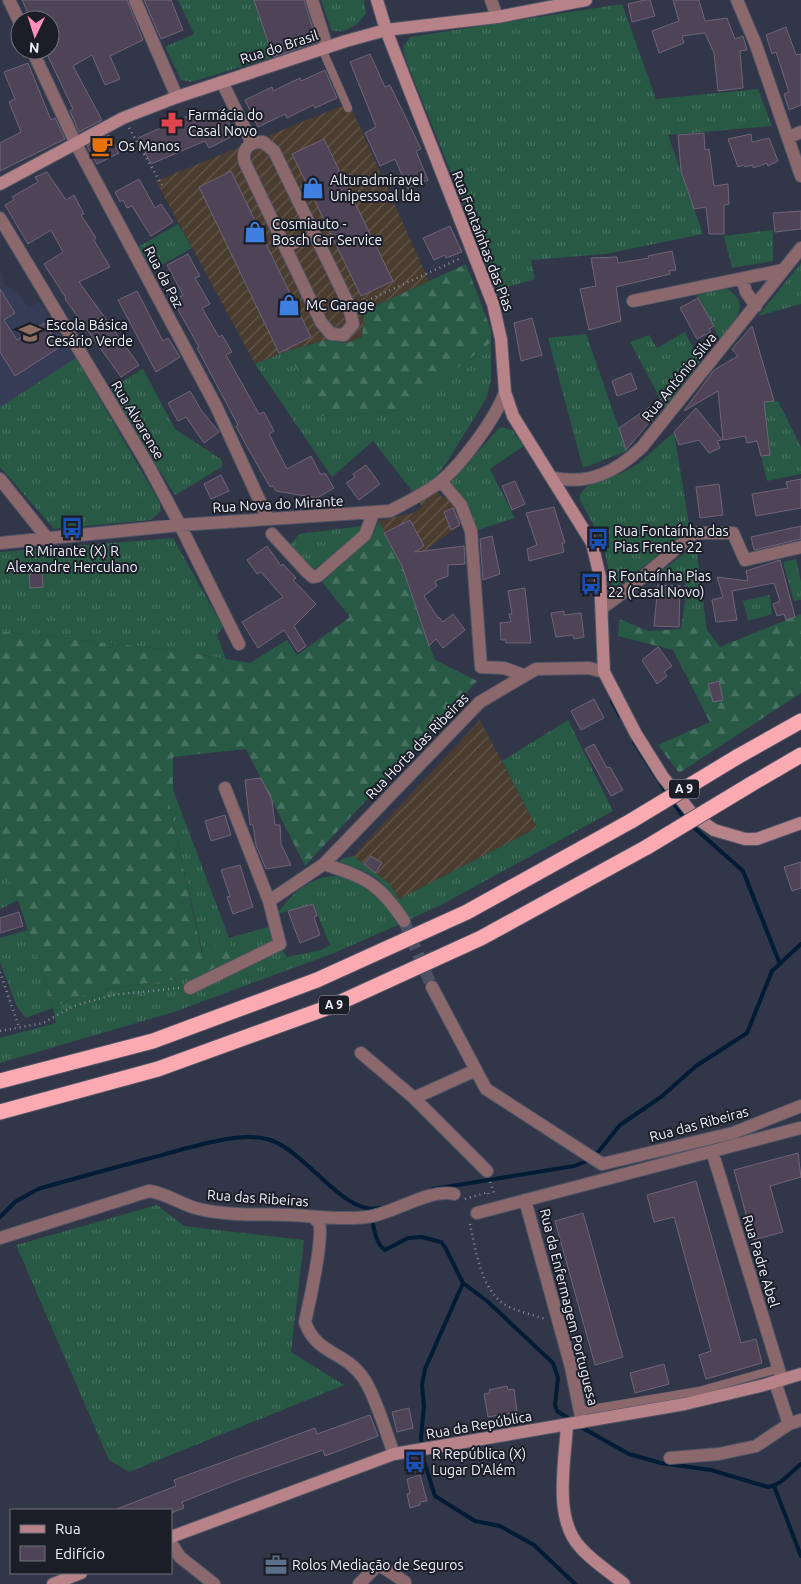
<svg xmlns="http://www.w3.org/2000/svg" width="801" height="1584" viewBox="0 0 801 1584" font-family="Ubuntu,sans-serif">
<defs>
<pattern id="industrial-furrows" width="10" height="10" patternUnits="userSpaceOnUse" patternTransform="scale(1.25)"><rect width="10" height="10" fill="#4a3c2e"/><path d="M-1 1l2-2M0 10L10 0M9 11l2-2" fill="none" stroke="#64594d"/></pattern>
<pattern id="grass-tufts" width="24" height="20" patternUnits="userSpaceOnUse" patternTransform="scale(1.25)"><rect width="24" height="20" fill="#275944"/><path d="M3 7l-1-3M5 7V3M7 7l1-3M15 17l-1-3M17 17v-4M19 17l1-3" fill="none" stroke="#477160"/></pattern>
<pattern id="forest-firs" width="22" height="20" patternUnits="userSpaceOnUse" patternTransform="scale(1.25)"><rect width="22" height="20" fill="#275944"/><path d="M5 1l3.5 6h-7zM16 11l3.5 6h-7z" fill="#477160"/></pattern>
</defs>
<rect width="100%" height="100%" fill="#313649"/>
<path fill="url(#industrial-furrows)" d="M349 103 429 281 364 311 362 337 347 343 326 340 287 351 255 364 156 181Z
M432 482 440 496 452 500 463 523 402 567 379 521 413 513 422 507 412 491Z
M480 720 537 828 399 899 389 883 353 856Z"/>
<path fill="#373c56" d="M0 267 5 286 15 289 29 308 39 301 76 358 0 407Z"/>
<path fill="url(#grass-tufts)" d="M178 0H254L273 57 191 82 181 80 165 47 194 34Z
M321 0H364L366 12C361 24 344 35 331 30Z
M622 4 656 99 758 89 772 126 668 135 703 234 605 254 531 260 535 279 498 290 405 58 403 47 410 37Z
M178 224 192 248 153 270 138 247Z
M773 230V261L732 268 724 236Z
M801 263V304L758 316Z
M721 286C754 301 737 318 720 339L695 292Z
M685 332 700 362 665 408 630 342 649 335 657 348Z
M586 334 627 451 583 468 548 338Z
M491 342V381L486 399 449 459 432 482 412 491 373 441 332 477 255 364 287 351 322 416 393 412 413 403Z
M76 358 160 503 161 511 151 520 54 529 0 467V407Z
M143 369 175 429 222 460V467L175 495 108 390Z
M774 401H778L801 447V474L767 481 761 456 770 454 764 402Z
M502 427 512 430 524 446 490 469 515 518 478 530 451 482 498 429Z
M674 432 690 530 615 589 612 586 603 543 580 500V494L587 486 622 473 639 463Z
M362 526 363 530 316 568 312 569 290 545 299 534Z
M173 538 223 627 217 635 226 659 180 651 0 631V552Z
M696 545 707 631 685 601V581L657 574Z
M796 559 801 582V600L794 601 783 562Z
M770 595 772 614 748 621 743 601Z
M568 720 613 811 441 905 410 919 377 878 360 869 336 863 342 859 353 856 389 883 399 899 537 828 502 761Z
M175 795 229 938 268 927 287 957 321 950 330 945 313 904 277 914C300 882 332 862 369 888 382 897 390 912 398 925L334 953 174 1012 0 1063V1038L56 1023 53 1008 26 1018 17 1007 0 962V938L28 930 53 1007 96 990 196 977 203 954 169 803Z
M0 862 18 900 0 909Z
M157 1205 184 1226 304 1240 291 1352 344 1385 129 1472 109 1460 16 1245Z"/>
<path fill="url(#forest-firs)" d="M466 264 491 330V342L413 403 393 412 322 416 287 351 326 340 347 343 362 337 364 311Z
M379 521 402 567 435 660 477 681 305 866 246 749 173 757V789L175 795 169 803 202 953 229 938 235 957 196 977 96 990 53 1007 18 900 0 862V631L180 651 250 663 287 640 297 655 350 617 322 582 372 536Z
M685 601 720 647 801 614V693L679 773 658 745 710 722 673 650 618 636 619 619 648 631 681 629Z"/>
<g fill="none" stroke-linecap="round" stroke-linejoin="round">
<path stroke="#011c34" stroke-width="4" d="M612 701 620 716
M634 742 668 795
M672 801 685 819
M690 824 743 871 780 964
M433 1189 574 1166 587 1161 599 1151 620 1125 661 1097 696 1066 747 1033 772 971 801 944
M0 1217 15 1202 38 1189C76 1178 113 1168 151 1158 182 1150 236 1131 267 1139 304 1148 344 1217 379 1208
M372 1219C374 1229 376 1244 385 1250L408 1238 422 1237 441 1242 445 1247 463 1283 487 1301 553 1363 558 1378 555 1405 557 1411 571 1420
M463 1283 425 1369 422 1385 424 1406 421 1438 424 1461 435 1496 475 1521 500 1526 534 1545 575 1584
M579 1426 629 1454 661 1463 711 1470 768 1487C782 1485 790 1472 801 1464
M774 1486 801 1556"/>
</g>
<path fill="#4f4457" stroke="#706479" d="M22 0H127L143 40 110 56 120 79 105 85 92 55 73 66 102 120 79 132 70 111 73 109 45 50H50V20H31Z
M144 0H171L183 30 161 39Z
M254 0H304L317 42 273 57Z
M645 0H650L655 16 632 22 628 4Z
M673 0H699L705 21 727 18 735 39 743 36 747 50 740 51 743 88 718 91 714 53 705 33 682 36 684 43 659 53 652 31 679 21Z
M786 27 796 55 801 54V105L789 110 784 94 789 92 776 52 772 54 766 35Z
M370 54 385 87 390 85 421 149 416 151 428 180 408 189 395 159 380 166 365 133 376 127 350 62Z
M28 63 51 120 55 118 65 139 0 171V143L21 132 9 102 15 99 4 72Z
M325 70 337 98 315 108 313 105 287 118 285 114 258 127 245 100 272 87 273 91 300 78 301 81Z
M222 109 235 135 209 148 205 141 151 164 138 138 192 114 196 121Z
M704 133 705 150 709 149 714 186 728 184 729 204 724 205V234H709L706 207 694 209 681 171 678 135Z
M751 134 752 142 769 138 778 161 768 166 767 163 753 168V165L745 167 744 165 738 167 728 139Z
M109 135 119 153 97 164 87 146Z
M324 139 393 281 361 296 292 154Z
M231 171 311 337 279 353 199 187Z
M47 172 66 200 74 195 84 214 81 215 96 238 94 240 110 267 79 282 139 365 121 377 65 299 66 298 44 264 63 252 51 230 28 244 5 205 14 200 12 197 38 182 35 177Z
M139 179 155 208 161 204 173 222 151 236 132 206 127 208 123 200 120 202 115 192Z
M801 211V229L775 232 773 213Z
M450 226 462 252 446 258 445 255 434 260 423 238Z
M672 251 676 270 669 271 670 274 616 287 621 321 589 330 580 289 596 286 591 258 617 257 618 263 649 258 648 256Z
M188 254 200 276 195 278 210 304 202 308 219 337 222 335 232 352 226 355 259 414 264 412 274 431 269 434 287 469 311 456 321 475 325 473 334 488 317 498 276 491 273 486 270 487 246 445 236 426 238 425 197 348 199 347 173 301 183 295 167 265Z
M0 289 15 313 4 320 17 340 44 323 60 347 15 376 0 352Z
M137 291 163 341 168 338 180 357 156 372 118 300Z
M698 298 714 326 709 329 711 332 697 339 680 308Z
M532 318 542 355 521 361 514 323Z
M752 326 774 401 764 402 770 455 761 456 757 441 747 443 745 436 723 440 718 391 684 411 714 370 738 356 732 349Z
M631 373 637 389 617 396 612 381Z
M190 391 201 410 219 432 204 443 186 417 178 421 168 403Z
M670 393 672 395 626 450 619 428Z
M696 408 722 440 717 441 720 448 709 453 699 440 679 445 674 432Z
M366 465 380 484 359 500 346 483 355 477 353 474Z
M221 475 229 491 211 499 204 484Z
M801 479V508L756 516 752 494 788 488 786 482Z
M515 481 525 504 512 510 502 486Z
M719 484 723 515 700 518 696 487Z
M554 507 565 543H562L564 552 529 561 527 549 537 545 526 513Z
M453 508 460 525 451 530 444 512Z
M410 520 424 546 415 552 464 546 465 564 448 565V576L435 581 437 586 424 596 438 618 439 617 443 622 453 614 465 630 443 648 436 639 429 646 402 566 384 533Z
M801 526V539L754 550 751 537Z
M492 536 500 574 483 580 480 539Z
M267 546 281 566 283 564 296 578 293 580 316 604 294 626 306 646 298 652 284 630 258 648 242 622 283 597 261 572 257 574 247 560Z
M780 560 795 617 786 620 784 614 777 616 773 604 780 601 774 583 732 591 737 620 716 622 712 600 723 597 717 577 748 581 746 571Z
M42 573 43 587 30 588 29 574Z
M658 585 680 586 679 627 654 626Z
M525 588 531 643H506V640H501L500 623 511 622 509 614H512L508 591Z
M564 611V615L581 613 584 637 574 639 573 635 556 637 551 613Z
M658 647 672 666 664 672 667 676 657 684 642 660Z
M719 681 723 700 713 702 708 684Z
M594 699 604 718 581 730 571 711Z
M594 744 607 768 610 767 623 790 611 796 585 749Z
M261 778 272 800 275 825H280L281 844 291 865 266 869 256 845 253 825H250L245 780Z
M225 815 231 835 211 841 205 821Z
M371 856 382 863 375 873 364 864Z
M801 862V888L792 891 784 867Z
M240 865 253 907 233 914 227 897 230 896 221 870Z
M313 904 317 916 314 917 320 935 300 943 288 911Z
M19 912 23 926 0 933V918Z
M798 1153 801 1177 770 1186 783 1232 753 1240 734 1170Z
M696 1181 741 1343 756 1339 762 1363 706 1379 699 1355 711 1351 674 1217 654 1222 647 1195Z
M583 1213 623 1357 595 1365 555 1221Z
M664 1364 669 1384 635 1393 630 1373Z
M507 1386 508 1390 514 1389 517 1412 488 1417 484 1394 490 1393 489 1390Z
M409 1408 413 1428 397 1432 392 1412Z
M370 1415 378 1436 325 1456 323 1450 235 1481 182 1502 184 1508 171 1513V1510H114L176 1486 174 1480 315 1428 317 1434Z
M420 1475 427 1501 420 1502V1505L410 1508 407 1494 410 1493 407 1479Z"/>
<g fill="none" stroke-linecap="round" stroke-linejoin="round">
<path stroke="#4d5264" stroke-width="12" stroke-dasharray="12 6" stroke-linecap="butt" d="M404 921 432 987"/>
<g stroke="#4f5466" stroke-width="9">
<path id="lane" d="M322 49 348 108
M285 249 316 235
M580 1411 699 1391 777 1369"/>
</g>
<g stroke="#4f5466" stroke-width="14">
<path id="street" d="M9 0 20 23
M135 0 177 97
M312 0 327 47
M491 0 497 17
M737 0 756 45 801 176
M32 50 76 144 216 406 268 519
M222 82 252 143
M789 137 801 132
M263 142 274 151 348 303 353 324 344 335 331 334 321 322 245 163C241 150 249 141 263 142Z
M0 218 148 465 180 525 239 644
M742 279 746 292 756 306
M633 301 783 270
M554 478C589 485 616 472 642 447L801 248
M0 479 47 538
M441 481 461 505 471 531 481 667 504 668 523 675
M272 534 307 572 313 577 318 576 365 535 373 514
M0 543 180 525 390 511C407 502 424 494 440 482 461 465 496 418 505 392
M602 608 632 586 695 533H733L745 560 801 547
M324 864C366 878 379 883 404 921
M269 901 324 864 480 702 536 669 589 668 604 672
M432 987 486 1089 602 1164 733 1133 801 1106
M190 988 280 944 269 901 225 788
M361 1053 414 1098 476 1070
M414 1098 487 1171
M712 1151 782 1380
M525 1200 571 1367 582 1422
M477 1213 800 1128
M313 1217C315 1219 317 1221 319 1223 324 1237 309 1305 305 1322 316 1355 346 1351 364 1379 376 1397 386 1433 394 1454
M0 1238 149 1191C167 1193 181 1205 199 1209 228 1216 260 1214 290 1215 315 1216 341 1220 367 1217 393 1214 429 1188 454 1194
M789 1424 801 1420
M670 1458 719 1454 756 1446 789 1424 775 1382
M171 1543 180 1557 214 1584
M359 1584 375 1568 381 1566 405 1582V1584"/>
</g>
<g stroke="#4f5466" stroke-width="14">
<path id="secondary" d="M377 0 386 30 493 304 501 339 505 392 513 416 592 543 600 577 604 672 636 734 663 777 694 816 714 830 745 839H757L801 823
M0 184 123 118 177 97 346 41 386 30 497 17 586 0
M567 1425C565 1462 553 1518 580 1547 592 1561 610 1572 624 1584
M171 1537 394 1454 685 1404 764 1385 801 1374
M53 1584 81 1573"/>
</g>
<g stroke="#4f5466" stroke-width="17">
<path id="highway" d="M737 757 801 721
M753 783 801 755
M0 1081 153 1041 317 980 467 912 631 821
M0 1112 158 1069 332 1006 481 938 647 847"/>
</g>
<path stroke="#8a8e9e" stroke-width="2.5" stroke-dasharray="1 4" stroke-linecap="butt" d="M129 128 162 185
M362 303 461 258
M0 972 19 1027
M0 1031 43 1023 74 1006 112 995 179 988
M490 1182 495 1196
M465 1199 488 1192 489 1196H487
M470 1224C475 1248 481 1286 501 1302 513 1311 531 1314 545 1319"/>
<use href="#lane" stroke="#8a686b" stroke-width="8"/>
<use href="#street" stroke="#8a686b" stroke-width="12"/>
<use href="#secondary" stroke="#b78388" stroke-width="12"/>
<use href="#highway" stroke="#fbaab1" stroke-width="15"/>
<g stroke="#4f5466" stroke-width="17" stroke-linecap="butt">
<path id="highway-bridge" d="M631 821 737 757
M647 847 753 783"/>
</g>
<use href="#highway-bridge" stroke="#fbaab1" stroke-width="15"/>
</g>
<defs>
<g id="pharmacy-bare" transform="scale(1.725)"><path d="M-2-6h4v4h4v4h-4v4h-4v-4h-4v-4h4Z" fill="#e0444e" stroke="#1c1e27" stroke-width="2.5" paint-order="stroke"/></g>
<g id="cafe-bare" transform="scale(1.725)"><path d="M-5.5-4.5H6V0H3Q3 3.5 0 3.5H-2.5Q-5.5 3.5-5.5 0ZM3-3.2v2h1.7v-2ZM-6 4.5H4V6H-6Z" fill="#e8710a" stroke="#1c1e27" stroke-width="2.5" paint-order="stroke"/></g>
<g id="shop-bare" transform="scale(1.725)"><path d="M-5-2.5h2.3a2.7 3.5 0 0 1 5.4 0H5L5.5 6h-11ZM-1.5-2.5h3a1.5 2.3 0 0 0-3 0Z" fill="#3f7fe0" stroke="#1c1e27" stroke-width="2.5" paint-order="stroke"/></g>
<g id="school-bare" transform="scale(1.725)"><path d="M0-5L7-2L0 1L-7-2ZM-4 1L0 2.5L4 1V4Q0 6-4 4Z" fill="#8d6e63" stroke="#1c1e27" stroke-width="2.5" paint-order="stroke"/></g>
<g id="bus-bare" transform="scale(1.725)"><path d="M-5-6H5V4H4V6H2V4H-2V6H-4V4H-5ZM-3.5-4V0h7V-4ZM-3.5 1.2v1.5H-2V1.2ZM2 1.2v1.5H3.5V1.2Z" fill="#1a4fb4" stroke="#1c1e27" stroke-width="2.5" paint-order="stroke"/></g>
<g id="office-bare" transform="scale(1.725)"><path d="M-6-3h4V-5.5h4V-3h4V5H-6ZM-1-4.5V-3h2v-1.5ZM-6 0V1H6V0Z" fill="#5c6f8a" stroke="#1c1e27" stroke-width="2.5" paint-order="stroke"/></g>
</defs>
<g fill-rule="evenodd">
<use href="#pharmacy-bare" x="172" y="123"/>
<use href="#cafe-bare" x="102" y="146"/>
<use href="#shop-bare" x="313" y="188"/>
<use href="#shop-bare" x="255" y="232"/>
<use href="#shop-bare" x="289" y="305"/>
<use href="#school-bare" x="30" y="333"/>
<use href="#bus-bare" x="72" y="528"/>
<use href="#bus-bare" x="598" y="539"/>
<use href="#bus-bare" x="591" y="584"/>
<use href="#bus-bare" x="415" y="1462"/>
<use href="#office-bare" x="276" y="1565"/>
</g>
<g text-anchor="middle" stroke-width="4" stroke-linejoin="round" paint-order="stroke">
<g fill="#1c1e27" stroke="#afb2be" stroke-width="1">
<rect x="669" y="779.5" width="30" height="19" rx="4"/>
<rect x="319" y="995.5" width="30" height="19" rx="4"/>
</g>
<g font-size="12" font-weight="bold" fill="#eef2fe">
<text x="684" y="793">A 9</text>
<text x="334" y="1009">A 9</text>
</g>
<g font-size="14" fill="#eef2fe" stroke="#1c1e27">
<text transform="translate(279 47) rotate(-18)" y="5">Rua do Brasil</text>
<text transform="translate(483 241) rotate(69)" y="5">Rua Fontaínhas das Pias</text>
<text transform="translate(164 277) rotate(62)" y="5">Rua da Paz</text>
<text transform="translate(679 377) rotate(-51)" y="5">Rua António Silva</text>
<text transform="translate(138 420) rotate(59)" y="5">Rua Alvarense</text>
<text transform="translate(278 504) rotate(-3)" y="5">Rua Nova do Mirante</text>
<text transform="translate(417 746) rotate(-46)" y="5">Rua Horta das Ribeiras</text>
<text transform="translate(699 1124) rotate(-15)" y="5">Rua das Ribeiras</text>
<text transform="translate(258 1198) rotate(4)" y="5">Rua das Ribeiras</text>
<text transform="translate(761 1261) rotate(73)" y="5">Rua Padre Abel</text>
<text transform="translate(569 1307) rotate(76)" y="5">Rua da Enfermagem Portuguesa</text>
<text transform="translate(479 1425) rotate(-10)" y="5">Rua da República</text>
</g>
<g font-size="14" fill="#eef2fe" stroke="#1c1e27" text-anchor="start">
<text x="188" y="120">Farmácia do<tspan x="188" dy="16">Casal Novo</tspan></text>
<text x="118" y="151">Os Manos</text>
<text x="330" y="185">Alturadmiravel<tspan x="330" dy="16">Unipessoal lda</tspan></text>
<text x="272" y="229">Cosmiauto -<tspan x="272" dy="16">Bosch Car Service</tspan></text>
<text x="306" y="310">MC Garage</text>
<text x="46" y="330">Escola Básica<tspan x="46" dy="16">Cesário Verde</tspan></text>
<text x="614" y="536">Rua Fontaínha das<tspan x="614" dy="16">Pias Frente 22</tspan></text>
<text x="72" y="556" text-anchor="middle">R Mirante (X) R<tspan x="72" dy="16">Alexandre Herculano</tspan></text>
<text x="608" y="581">R Fontaínha Pias<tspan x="608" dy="16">22 (Casal Novo)</tspan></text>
<text x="432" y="1459">R República (X)<tspan x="432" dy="16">Lugar D'Além</tspan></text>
<text x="292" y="1570">Rolos Mediação de Seguros</text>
</g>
</g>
<rect x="10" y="1509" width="162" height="65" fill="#1c1e27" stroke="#70737d"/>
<rect x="20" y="1525" width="25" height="8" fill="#b78388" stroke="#70737d"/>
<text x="55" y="1534" font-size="15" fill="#eef2fe">Rua</text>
<rect x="20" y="1546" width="25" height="15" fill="#4f4457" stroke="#70737d"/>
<text x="55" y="1559" font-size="15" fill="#eef2fe">Edifício</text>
<g transform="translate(35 35) rotate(184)"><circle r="24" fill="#1c1e27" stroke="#70737d"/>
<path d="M0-4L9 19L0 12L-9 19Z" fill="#ff8eba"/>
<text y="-8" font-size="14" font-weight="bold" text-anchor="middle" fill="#eef2fe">N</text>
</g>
</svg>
